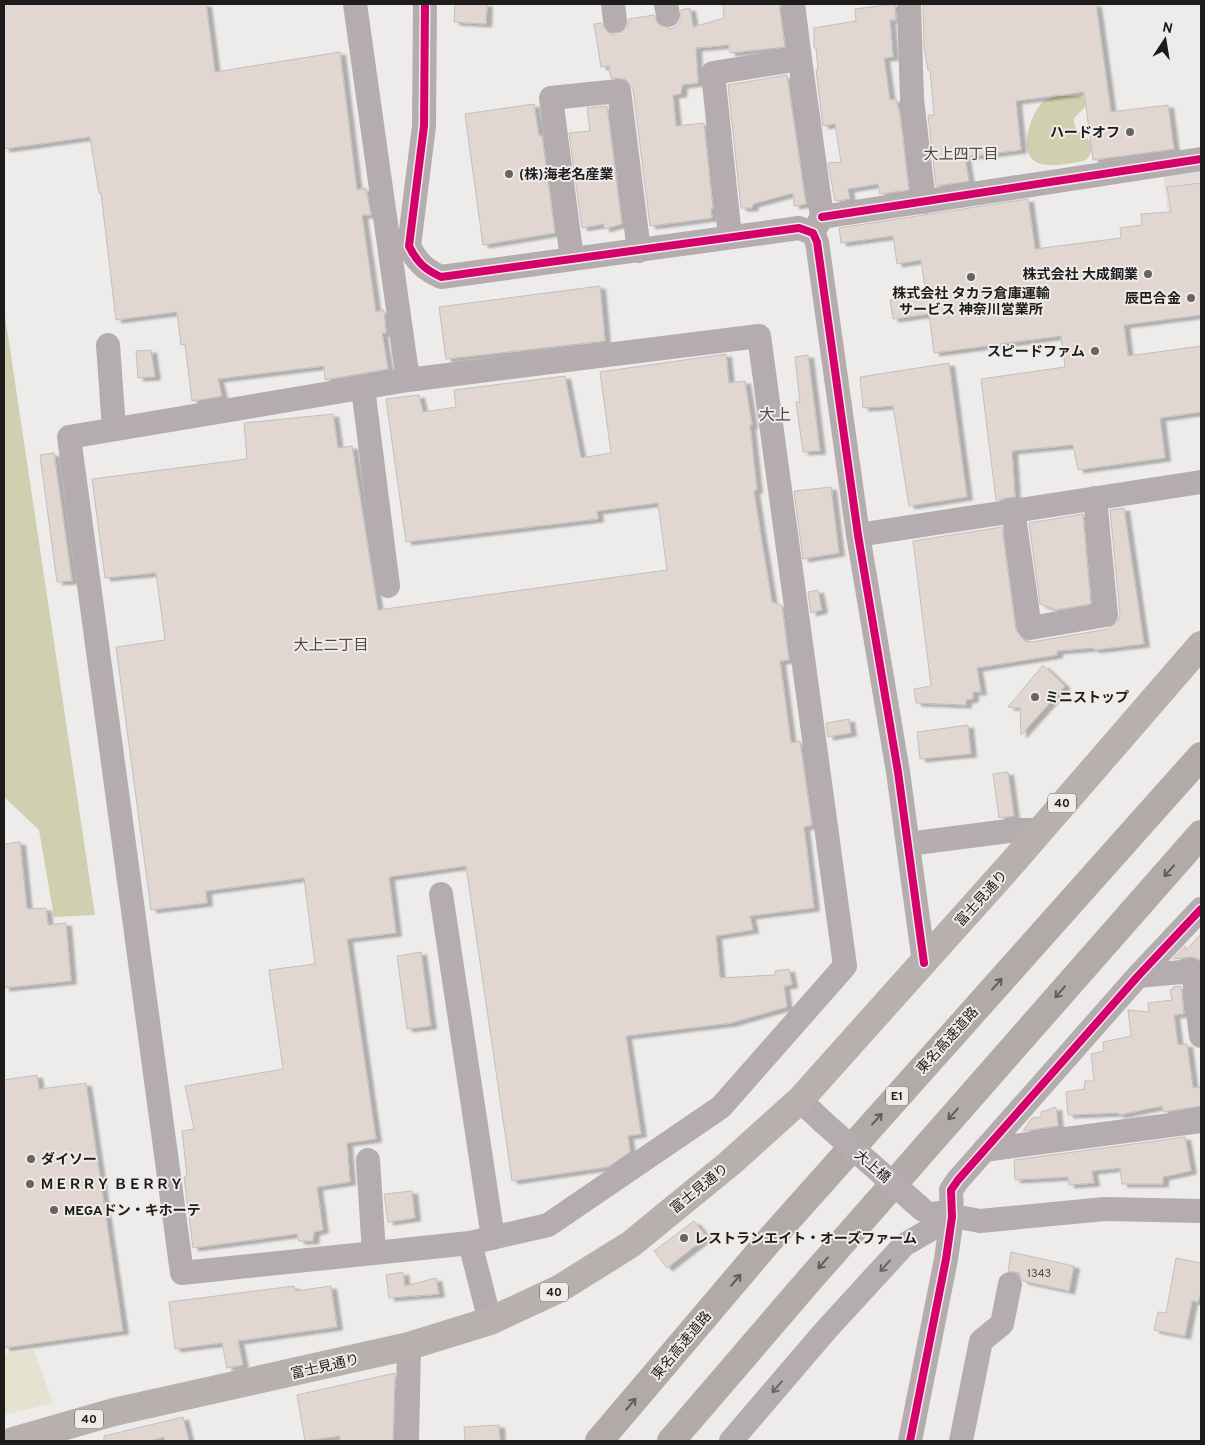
<svg xmlns="http://www.w3.org/2000/svg" width="1205" height="1445" viewBox="0 0 1205 1445" font-family="Overpass,'Noto Sans JP',sans-serif">
<defs>
<filter id="shadow"><feDropShadow dx="5.5" dy="3" stdDeviation="1" flood-color="#0004"/></filter>
</defs>
<rect width="100%" height="100%" fill="#eeecea"/>
<path fill="#e5ddd9" d="M1201 167V237L1171 240 1163 173Z"/>
<path fill="#e3e3d0" d="M34 1350 53 1403 4 1415V1354Z"/>
<path fill="#cfd0b0" d="M1056 96H1078L1085 98 1087 105 1074 118C1073 131 1082 133 1090 141 1092 149 1092 156 1084 161 1070 163 1052 168 1038 163 1017 155 1030 117 1040 105 1044 100 1050 98 1056 96Z
M4 309 95 915 54 917 39 830 5 798 4 790Z"/>
<path fill="#e2d6d0" stroke="#c1bfbf" filter="url(#shadow)" d="M4 4H206L215 72 340 52 357 190 366 188 371 215H362L376 312 384 310 386 333H382L388 369 325 380 324 366 218 379 222 396 192 401 185 344 181 345 177 312 116 320 101 193H99L90 137 4 149Z
M455 4H487L486 24 454 22Z
M723 4H779L785 47 730 53 729 45 696 48 698 83 682 85 681 94 673 95 676 126 704 123 713 209H711L712 218 650 226 633 89 625 79 611 78 609 66 601 67 594 24 601 23 609 33 617 35 627 27 629 19 654 15 658 24 670 29 676 26 681 20V10L690 8 693 27 724 18Z
M895 4 896 20H890L893 57 884 58 890 100 896 99 900 114 909 190 880 194 878 184 848 189 850 199 835 201 828 163 841 162 835 124 823 126 816 70H818L816 48H814V28L856 21 855 9Z
M923 4H1096L1111 112 1168 105 1174 149 1093 160 1084 92 1016 101 1021 150 965 157 969 181 936 186 928 115H934L930 70H928L924 47Z
M787 75 806 204 794 206 793 193 753 204 752 208H741L728 85Z
M534 104 539 136H542L555 233 483 245 465 114Z
M607 106 622 224 604 229V224L582 228 569 133 590 131 587 108Z
M1201 183V315L1124 325 1128 356 1201 346V412L1160 418 1165 458 1078 470 1073 445 1012 451 1015 497 996 500 981 379 1065 367 1061 336 934 353 929 314 893 319 890 300 926 295 921 260 897 264 893 236 841 243 839 228 1028 199 1035 249 1121 238 1120 228 1142 225 1141 214 1171 212 1167 187Z
M600 286 605 341 446 359 439 307Z
M151 350 155 377 138 378 136 351Z
M726 354 729 383 745 381 752 425H750L757 490 754 491 761 536 772 602 782 606 789 660 780 661 791 743 800 741 812 825 804 827 814 908 750 916 753 930 716 936 720 978 775 975V971L789 969 792 985 784 986 787 1007 731 1023 626 1036 641 1134 628 1136 630 1152 608 1167 512 1181 466 866 389 877 396 933 347 939 376 1139 347 1143 350 1182 317 1187 323 1230 314 1232 313 1241H299L297 1234 193 1248 184 1177 187 1176 182 1131 194 1129 185 1086 283 1069 269 970 315 964 304 878 206 891 207 903 151 910 116 647 165 640 156 573 105 578 92 479 247 459 244 423 333 414 338 448 352 446 378 610 667 570 658 503 597 511 598 519 406 542 386 399 419 395 423 412 456 407 454 390 565 376 581 458 611 453 600 372Z
M808 355 820 451 803 452 796 402H800L795 357Z
M949 363 967 497 909 506 893 406 863 408 860 377Z
M54 453 72 581 57 582 40 455Z
M831 487 839 553 803 559 794 491Z
M1124 508 1144 644 1094 650V648L1057 651V655L977 668 981 692H973V699L966 700V705L916 703 914 689 931 686 913 541 1002 527 1016 630 1025 641 1032 642 1108 629 1118 621 1120 614 1110 510Z
M1083 514 1091 604 1056 610 1040 604 1029 523Z
M818 590 822 610 811 613 808 592Z
M1043 665 1065 686 1021 735 1020 708 1008 707Z
M849 719 851 733 828 737 826 723Z
M968 725 971 754 920 759 917 732Z
M1008 772 1014 816 999 818 993 774Z
M20 842 27 909 46 908 48 925 66 923 71 981 4 988V844Z
M1201 934V960L1192 957 1173 959 1185 946 1186 950Z
M421 952 431 1026 407 1029 397 956Z
M1181 986 1184 1014 1174 1015 1178 1045 1187 1044 1193 1088 1201 1087V1106L1163 1112 1162 1106 1119 1115 1118 1113 1068 1115 1066 1092 1084 1089 1085 1081H1094L1091 1054 1104 1051 1103 1042 1131 1036 1128 1010 1149 1012 1148 1003 1172 1000 1170 990 1173 989V987Z
M37 1075 39 1089 86 1083 123 1331 4 1348V1080Z
M1056 1107 1058 1126 1023 1131 1032 1118 1041 1117V1112Z
M1185 1137 1191 1171 1163 1177V1184H1122L1120 1168 1092 1171 1094 1183 1069 1185 1068 1177 1015 1180 1014 1160Z
M412 1191 415 1218 388 1222 384 1194Z
M694 1221 707 1237 667 1268 654 1251Z
M1011 1252 1074 1266 1069 1291 1023 1281 1019 1273 1008 1271Z
M1176 1258 1201 1263V1293L1198 1302 1192 1301 1185 1336 1154 1330 1158 1312 1166 1313Z
M403 1272 405 1286 436 1278 439 1294 389 1298 386 1275Z
M294 1286 295 1291 331 1286 337 1327 238 1341 243 1365 227 1368 222 1343 175 1349 169 1302Z
M395 1373 393 1441H340V1436L305 1441 297 1395Z
M183 1417 189 1441H165L164 1437 150 1441H104V1436Z
M499 1425 500 1441H465L464 1427Z"/>
<g fill="none" stroke-linecap="round" stroke-linejoin="round">
<path stroke="#b4acae" stroke-width="24" d="M355 4 408 380 69 437 182 1273 470 1243 490 1321
M425 4 424 126 409 246C417 262 424 269 441 277L799 228 813 233 817 242 858 535 898 772 924 963
M613 4 615 21
M666 4 668 15
M909 4 912 99 924 202
M800 59 822 217 815 229
M822 217 1201 159
M730 237 713 73 800 59 793 4
M572 259 551 98 619 91 639 251
M108 345 114 429
M408 380 759 336 845 966 721 1107 548 1225 470 1243
M363 388 388 586
M1013 510 1030 628 1106 615 1095 498
M858 535 1201 482
M908 844 1016 830H1040
M441 894 493 1238
M1138 976 1193 971 1201 1036
M800 1100 823 1122
M984 1150 1201 1121
M368 1160 374 1253
M937 1213 980 1221 1105 1209 1201 1211
M407 1441 409 1346
M731 1441 826 1330 904 1245 952 1217
M910 1441 946 1259 952 1217 951 1190 958 1180 1138 976 1201 909
M961 1441 981 1341 1002 1324 1010 1284"/>
<path stroke="#b7b0ae" stroke-width="28" d="M13 1441 114 1412 409 1346 490 1321 559 1289 631 1244 730 1163 800 1100 1013 862 1201 645"/>
<path stroke="#b2aaa9" stroke-width="28" d="M599 1441 767 1243 1201 756
M671 1441 811 1278 1201 834"/>
<path stroke="#b4acae" stroke-width="24" d="M823 1122 923 1210"/>
<g stroke="#efebe9" stroke-width="11">
<path id="cycleway" d="M425 4 424 126 409 246C417 262 424 269 441 277L799 228 813 233 817 242 858 535 898 772 924 963
M822 217 1201 159
M910 1441 946 1259 952 1217 951 1190 958 1180 1138 976 1201 909"/>
</g>
<use href="#cycleway" stroke="#d6006c" stroke-width="8"/>
</g>
<defs><path id="oneway-shaft" d="M-6 0H5M1.5-3L5.5 0L1.5 3" fill="none" stroke-width="1.6" stroke-linecap="round" stroke-linejoin="round" transform="scale(1.25)"/></defs>
<g stroke="#605c5b">
<use href="#oneway-shaft" transform="translate(1169 871) rotate(132)"/>
<use href="#oneway-shaft" transform="translate(997 984) rotate(-48)"/>
<use href="#oneway-shaft" transform="translate(1060 992) rotate(131)"/>
<use href="#oneway-shaft" transform="translate(953 1114) rotate(131)"/>
<use href="#oneway-shaft" transform="translate(877 1119) rotate(-48)"/>
<use href="#oneway-shaft" transform="translate(823 1263) rotate(131)"/>
<use href="#oneway-shaft" transform="translate(736 1280) rotate(-50)"/>
<use href="#oneway-shaft" transform="translate(631 1404) rotate(-50)"/>
</g>
<g stroke="#686464">
<use href="#oneway-shaft" transform="translate(885 1266) rotate(132)"/>
<use href="#oneway-shaft" transform="translate(777 1387) rotate(131)"/>
</g>
<g fill="#666563" stroke="#efebe9" stroke-width="2">
<circle cx="1130" cy="132" r="5"/>
<circle cx="509" cy="174" r="5"/>
<circle cx="1148" cy="274" r="5"/>
<circle cx="971" cy="277" r="5"/>
<circle cx="1191" cy="298" r="5"/>
<circle cx="1095" cy="351" r="5"/>
<circle cx="1035" cy="697" r="5"/>
<circle cx="31" cy="1159" r="5"/>
<circle cx="30" cy="1184" r="5"/>
<circle cx="54" cy="1210" r="5"/>
<circle cx="684" cy="1238" r="5"/>
</g>
<g text-anchor="middle" stroke-width="4" stroke-linejoin="round" paint-order="stroke">
<g font-size="11" fill="#4f4c49">
<text x="1039" y="1277">1343</text>
</g>
<g fill="#efebe9" stroke="#5c5a59" stroke-width="1">
<rect x="1048" y="793.5" width="28" height="19" rx="4"/>
<rect x="886" y="1086.5" width="22" height="19" rx="4"/>
<rect x="540" y="1282.5" width="28" height="19" rx="4"/>
<rect x="75" y="1409.5" width="28" height="19" rx="4"/>
</g>
<g font-size="12" font-weight="bold" fill="#1d1c1b">
<text x="1062" y="807">40</text>
<text x="897" y="1100">E1</text>
<text x="554" y="1296">40</text>
<text x="89" y="1423">40</text>
</g>
<g font-size="14" font-weight="bold" fill="#1d1c1b" stroke="#efebe9" text-anchor="start">
<text x="1120" y="137" text-anchor="end">ハードオフ</text>
<text x="519" y="179">(株)海老名産業</text>
<text x="1138" y="279" text-anchor="end">株式会社 大成鋼業</text>
<text x="971" y="298" text-anchor="middle">株式会社 タカラ倉庫運輸<tspan x="971" dy="16">サービス 神奈川営業所</tspan></text>
<text x="1181" y="303" text-anchor="end">辰巴合金</text>
<text x="1085" y="356" text-anchor="end">スピードファム</text>
<text x="1045" y="702">ミニストップ</text>
<text x="41" y="1164">ダイソー</text>
<text x="40" y="1189">ＭＥＲＲＹ ＢＥＲＲＹ</text>
<text x="64" y="1215">MEGAドン・キホーテ</text>
<text x="694" y="1243">レストランエイト・オーズファーム</text>
</g>
<g font-size="14" fill="#1d1c1b" stroke="#efebe9">
<text transform="translate(981 898) rotate(-48)" y="5">富士見通り</text>
<text transform="translate(947 1040) rotate(-48)" y="5">東名高速道路</text>
<text transform="translate(873 1166) rotate(41)" y="5">大上橋</text>
<text transform="translate(699 1188) rotate(-39)" y="5">富士見通り</text>
<text transform="translate(681 1345) rotate(-50)" y="5">東名高速道路</text>
<text transform="translate(325 1366) rotate(-13)" y="5">富士見通り</text>
</g>
<g font-size="15" fill="#4c4947" stroke="#efebe9">
<text x="961" y="159">大上四丁目</text>
<text x="331" y="650">大上二丁目</text>
</g>
<g font-size="16" fill="#4c4947" stroke="#efebe9">
<text x="775" y="420">大上</text>
</g>
</g>
<rect width="1205" height="1445" fill="none" stroke="#1d1c1b" stroke-width="10"/>
<g transform="translate(1165 40) rotate(12)" stroke="#efebe9" stroke-width="4" paint-order="stroke">
<path d="M0-4L9 19L0 12L-9 19Z" fill="#1d1c1b"/>
<text y="-8" font-size="14" font-weight="bold" text-anchor="middle" fill="#1d1c1b">N</text>
</g>
</svg>
